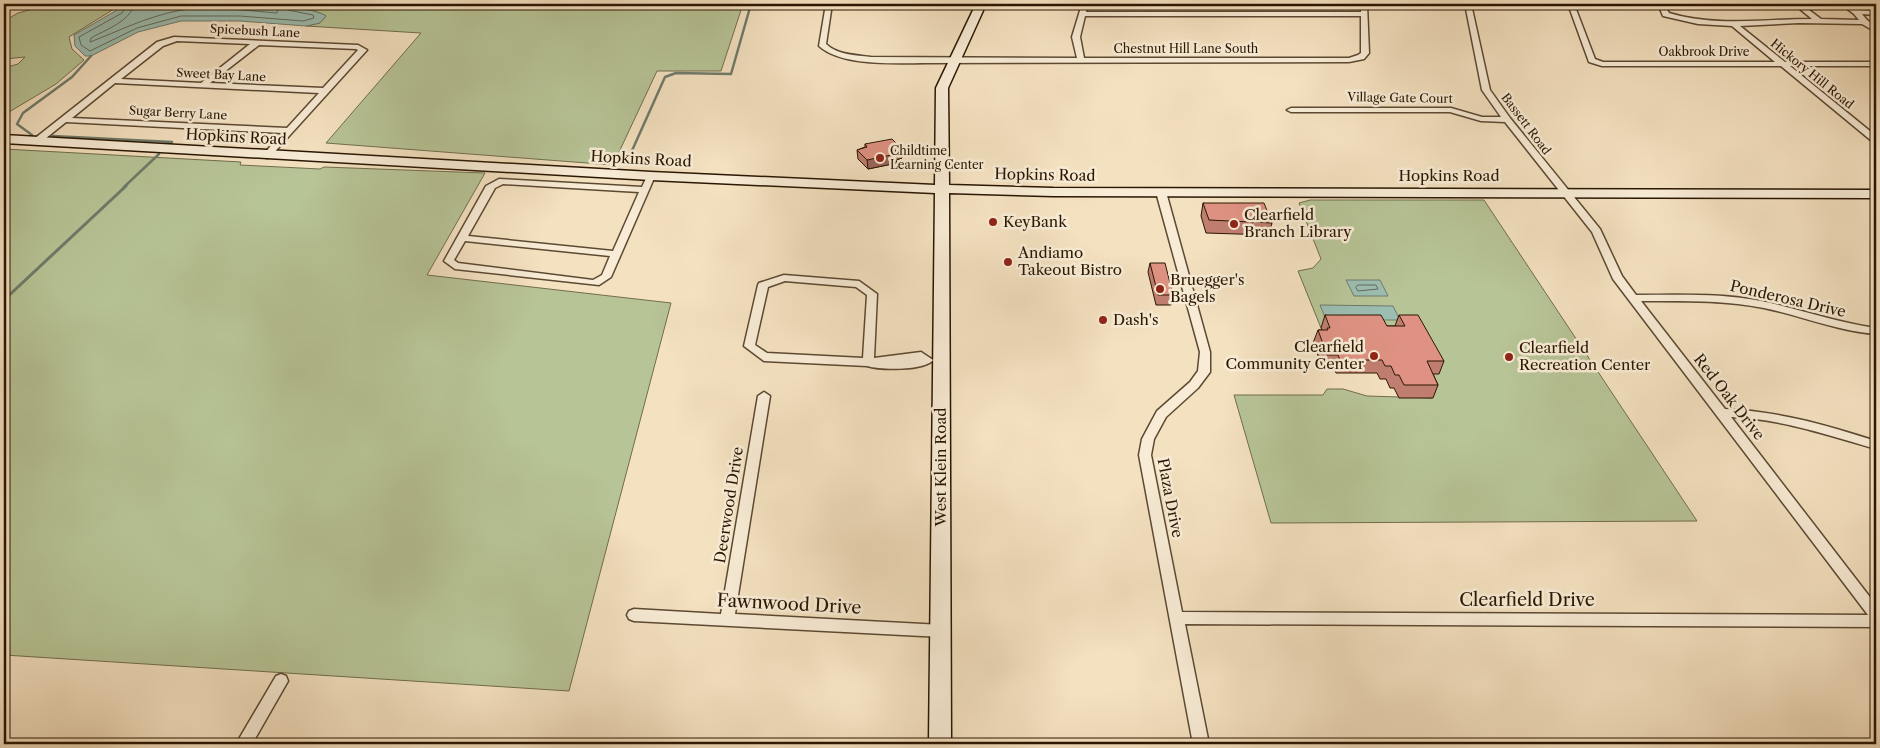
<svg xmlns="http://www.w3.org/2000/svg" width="1880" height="748" viewBox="0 0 1880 748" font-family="'Libre Caslon Text',serif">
<rect width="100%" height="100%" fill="#f4e1c0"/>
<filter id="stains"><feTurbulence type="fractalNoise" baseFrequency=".004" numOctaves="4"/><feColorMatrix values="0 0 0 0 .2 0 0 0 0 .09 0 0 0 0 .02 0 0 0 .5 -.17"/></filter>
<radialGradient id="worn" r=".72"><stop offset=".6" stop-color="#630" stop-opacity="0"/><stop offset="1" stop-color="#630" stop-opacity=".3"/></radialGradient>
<path fill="#b7c496" stroke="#706d4c" d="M52 4H122L69 37 72 49 84 60 56 84 4 115V68L18 64 25 57 4 59V21L18 13Z
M273 4H743L721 71H657L613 165 326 143 421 33 306 26 320 23 326 16 313 10Z
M4 149 241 162 240 165 320 169 324 167 485 173 427 275 671 303 569 691 4 655Z
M1310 200H1484L1697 521 1271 523 1234 395H1323L1327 389H1343L1367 396 1432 398 1321 328 1298 271 1313 268 1321 259 1299 203Z"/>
<path fill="#9cbeb2" stroke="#6e7b6c" d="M123 4C159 4 304 0 326 16L320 23 306 26 240 21H181L138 32 91 56H85L75 46 74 35 117 10Z
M1346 280H1380L1388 296H1354Z
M1320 305 1393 306 1400 320H1326Z"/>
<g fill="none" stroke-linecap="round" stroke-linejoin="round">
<path stroke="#636a5a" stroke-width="1" d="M128 4 122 13 79 37 81 45 90 51 137 28 181 16H240L303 21 314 18 313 15 288 10 285 4
M134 4C131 21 105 30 91 38L90 42C119 31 146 17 177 11 202 5 251 11 277 13L279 4
M1358 285H1376L1378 289 1358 291 1356 288Z"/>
<path stroke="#6e7b6c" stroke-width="2.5" d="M32 135 17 124 23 113 72 77 91 56
M53 136 172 142 169 145
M626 164 665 77 676 73 731 74 751 4
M124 187 159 154"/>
<path stroke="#6e7b6c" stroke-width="3" d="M4 300 126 186"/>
<g stroke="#5c4932" stroke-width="3">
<path id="street" d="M826 4H832L826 44C838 55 855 55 871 57L1077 58 1072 37 1082 4H1088L1086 12H1361V4H1367L1369 53 1364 59 1349 62 927 63C897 63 842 67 819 46ZM1085 16H1361V53L1358 55 1349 58H1084L1080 37Z
M1465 4H1471L1490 90 1510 118 1600 229 1622 276 1636 295C1678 295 1720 293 1761 301 1800 309 1837 323 1876 328V334C1837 331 1802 316 1764 308 1724 300 1682 301 1641 301L1725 409C1777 411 1826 425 1876 441V449C1828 435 1781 419 1731 417L1876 605V627L1185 624 1209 744H1193L1139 455 1142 439 1157 411 1190 382 1198 371 1200 352 1156 192 1161 189 1166 192 1210 352V372L1198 388 1166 417 1154 439 1151 455 1182 612 1868 615 1613 279 1592 232 1505 122 1481 121 1450 112H1291L1287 110 1291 108H1451L1482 117H1501L1482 90Z
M1568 4H1574L1595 59 1603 62H1775L1732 26 1698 24 1663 16 1658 4H1664L1669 13C1716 27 1763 19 1812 19L1794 4H1801L1821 19 1859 20 1854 14 1841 4H1848L1859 10 1876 11V15L1862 14 1867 20 1876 27V32L1862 24 1799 23 1740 26 1785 62H1876V66H1790L1876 136V143L1873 142 1781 66H1602L1589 62Z
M174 37 358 45 367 50 270 157 267 158 263 155 282 133 66 122 40 143H34V139L157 42ZM177 41 250 44 201 83 121 79 163 46ZM259 45 356 49 358 50 323 88 210 83ZM115 83 319 93 287 128 72 118Z
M651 173 655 176 611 277 599 285 455 269 444 261 486 186 499 179 642 187 647 176ZM503 184 639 192 613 251 468 236 495 188ZM465 241 610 256 602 275 593 280 458 263 454 260Z
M784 275 859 281 877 294 874 358 921 352 933 360C924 371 880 370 867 366L764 361 744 346 758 285 759 283ZM785 281 856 287 867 295 863 358 767 353 755 345 768 287Z
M764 392 770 396 735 614 942 625 947 627 949 631 947 635 942 637 634 621 629 619 627 615 629 611 634 609 721 614 758 396Z
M281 674 286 676 288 681 252 744H236L276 676Z"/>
</g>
<g stroke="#2a1602" stroke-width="3">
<path id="secondary" d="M976 4H986L948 88 949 185 1053 188 1876 190V198L1053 196 949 193 951 744H929L935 193 651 180 4 143V135L651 172 935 185 936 88Z"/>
</g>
<use href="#street" fill="#f8ecd6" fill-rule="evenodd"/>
<use href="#secondary" fill="#f8ecd6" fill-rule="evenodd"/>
</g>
<path fill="#c07e71" stroke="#2a1602" d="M865 144 902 158 896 160 897 163 868 169 858 159 857 150 865 147Z
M1203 203 1272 223 1269 235 1206 233 1201 216Z
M1150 263 1173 295 1171 305H1156L1148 272Z
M1325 315 1387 326H1395L1399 315 1444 361 1439 374H1433L1438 385 1433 398H1399L1394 388H1390L1386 379H1380L1377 373H1336L1334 368H1323L1313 343 1318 330H1322L1321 328Z"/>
<path fill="#9c665c" stroke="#2a1602" d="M902 149V158L896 160 897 163 868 169 867 160Z"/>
<path fill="#df9283" stroke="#2a1602" d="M892 139 902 149 894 151 896 154 867 160 857 150 867 147 865 144Z
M1203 203H1264L1272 223 1209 220Z
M1150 263H1165L1173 295H1158Z
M1325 315H1381L1387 326H1405L1399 315H1418L1444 361H1427L1438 385H1404L1399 375H1395L1391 366H1385L1382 360H1340L1338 355H1327L1318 330H1328L1327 328H1330Z"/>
<g fill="#8f2418" stroke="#f8ecd6" stroke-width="2">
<circle cx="880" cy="158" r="5"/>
<circle cx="993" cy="222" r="5"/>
<circle cx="1234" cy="224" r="5"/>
<circle cx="1008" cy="262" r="5"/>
<circle cx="1160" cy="289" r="5"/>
<circle cx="1103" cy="320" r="5"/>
<circle cx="1374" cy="356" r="5"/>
<circle cx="1509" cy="357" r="5"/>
</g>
<g text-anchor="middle" stroke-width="5" stroke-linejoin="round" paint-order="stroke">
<g font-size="12" fill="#2a1602" stroke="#f8ecd6">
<text transform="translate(255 31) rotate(3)" y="4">Spicebush Lane</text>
<text x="1186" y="53">Chestnut Hill Lane South</text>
<text x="1704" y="56">Oakbrook Drive</text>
<text transform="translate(1812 74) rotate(39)" y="4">Hickory Hill Road</text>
<text transform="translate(221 75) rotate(3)" y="4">Sweet Bay Lane</text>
<text transform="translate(1400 98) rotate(1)" y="4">Village Gate Court</text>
<text transform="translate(178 113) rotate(3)" y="4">Sugar Berry Lane</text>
<text transform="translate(1526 124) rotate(53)" y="4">Bassett Road</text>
</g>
<g font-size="12" fill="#2a1602" stroke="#f8ecd6" text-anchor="start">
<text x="890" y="155">Childtime<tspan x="890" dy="14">Learning Center</tspan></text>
</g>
<g font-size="15" fill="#2a1602" stroke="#f8ecd6">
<text transform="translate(236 137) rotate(3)" y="5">Hopkins Road</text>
<text transform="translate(641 159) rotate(3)" y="5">Hopkins Road</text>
<text transform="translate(1045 175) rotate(1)" y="5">Hopkins Road</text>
<text x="1449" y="181">Hopkins Road</text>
<text transform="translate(1788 299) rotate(13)" y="5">Ponderosa Drive</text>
<text transform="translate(1729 397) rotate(52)" y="5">Red Oak Drive</text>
<text transform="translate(941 467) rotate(-90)" y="5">West Klein Road</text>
<text transform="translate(1170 498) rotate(79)" y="5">Plaza Drive</text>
<text transform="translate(729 505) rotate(-81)" y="5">Deerwood Drive</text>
</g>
<g font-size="15" fill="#2a1602" stroke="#f8ecd6" text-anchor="start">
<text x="1244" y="220">Clearfield<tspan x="1244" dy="17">Branch Library</tspan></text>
<text x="1003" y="227">KeyBank</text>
<text x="1018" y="258">Andiamo<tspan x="1018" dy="17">Takeout Bistro</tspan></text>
<text x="1170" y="285">Bruegger's<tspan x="1170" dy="17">Bagels</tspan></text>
<text x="1113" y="325">Dash's</text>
<text x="1364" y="352" text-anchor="end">Clearfield<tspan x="1364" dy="17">Community Center</tspan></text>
<text x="1519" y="353">Clearfield<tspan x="1519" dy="17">Recreation Center</tspan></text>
</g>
<g font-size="18" fill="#2a1602" stroke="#f8ecd6">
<text x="1527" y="606">Clearfield Drive</text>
<text transform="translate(789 604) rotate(3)" y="6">Fawnwood Drive</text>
</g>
</g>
<rect width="1880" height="748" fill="none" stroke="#f4e1c0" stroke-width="20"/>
<rect x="5" y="5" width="1870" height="738" fill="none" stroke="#2a1602" stroke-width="2.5"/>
<rect x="10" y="10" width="1860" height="728" fill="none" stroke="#2a1602"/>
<rect width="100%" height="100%" filter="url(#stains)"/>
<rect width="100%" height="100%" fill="url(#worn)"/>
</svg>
